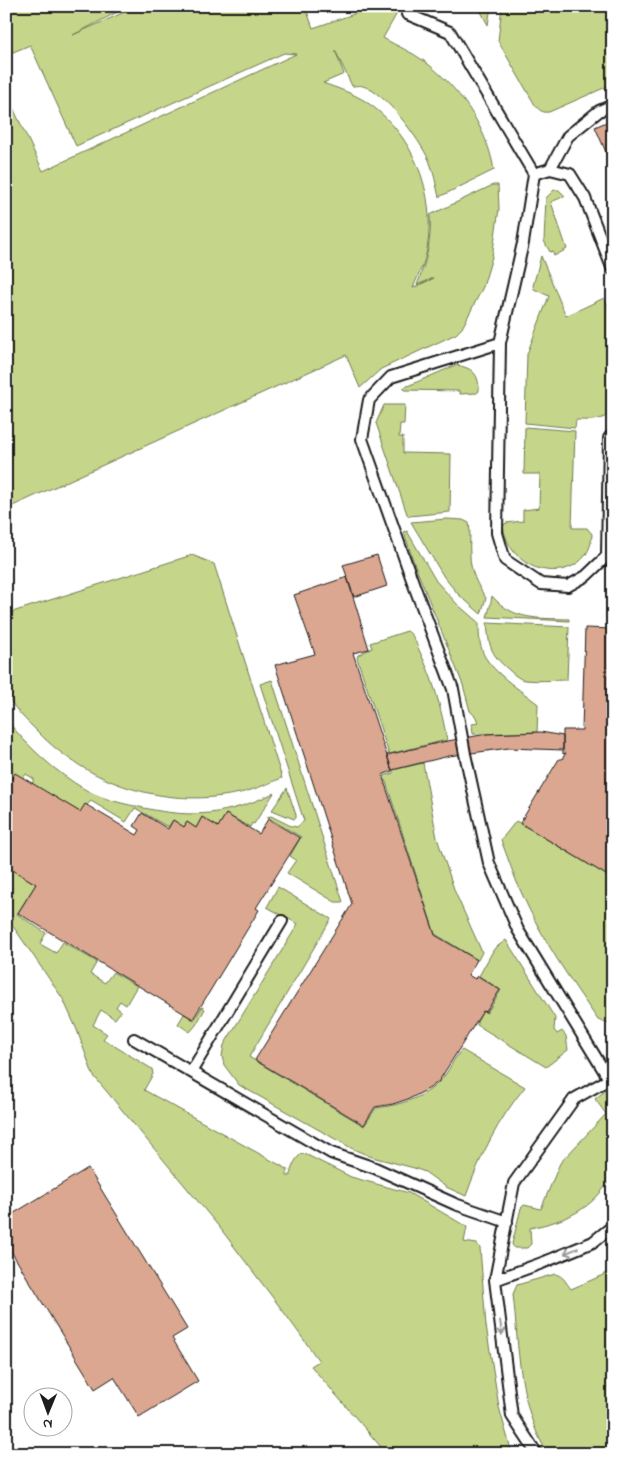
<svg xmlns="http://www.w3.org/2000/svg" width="619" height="1460" viewBox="0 0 619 1460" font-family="'Indie Flower',sans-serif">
<rect width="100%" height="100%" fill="#fff"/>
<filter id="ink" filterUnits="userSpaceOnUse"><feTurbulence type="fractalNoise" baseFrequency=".02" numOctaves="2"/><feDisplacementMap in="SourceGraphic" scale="10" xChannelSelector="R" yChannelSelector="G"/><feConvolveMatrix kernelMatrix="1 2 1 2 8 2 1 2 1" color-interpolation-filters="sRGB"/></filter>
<g filter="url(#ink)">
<path fill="#c5d68a" stroke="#707953" d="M6 6H129L73 35 138 6H305L313 28 377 6H393L396 15 383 38C397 46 412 52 424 61 459 87 487 127 494 170L439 197C436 185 434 172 429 160 419 139 386 93 363 86 360 85 355 86 352 86L335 50 344 74 323 83C337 88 352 93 365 101 413 132 437 194 427 249 425 263 418 275 413 288L434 278 417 285C426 262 432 240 430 215L493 185H498L499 209 492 257 483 287 462 328 456 334 381 369 360 388 346 355 6 509V93L43 171 296 54 284 53 76 146 30 45 6 55Z
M478 6H491L488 25Z
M502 6H613V84L549 112C542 113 539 110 535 105L498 41Z
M554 190H559L565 196 551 202 567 249 554 256 553 251 550 252 544 241 546 198Z
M541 256 566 316 604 298 613 316V411C602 422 589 420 576 420L575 428 525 423 527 354 549 296 534 289 533 286Z
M456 365C473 368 479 374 479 391L477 393 460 394 459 391 404 390 403 388Z
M384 405H405L404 424H400L399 437H403V453L451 454 450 512 409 516 407 514 376 423Z
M525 427 575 431 572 528H587L592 534C591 584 512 584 503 526L506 523 523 521V510L539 508 540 474H524Z
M447 519 463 520 469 523C471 533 469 544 470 555 470 571 477 585 486 598L481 614 458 594 444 577 411 522Z
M407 531 436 581 457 604 479 623C479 632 479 642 482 650 487 669 523 692 538 704L537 732 473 734 472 724 478 723 476 717 470 711 463 685 414 563 404 532Z
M192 555 214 564 282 778C267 784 252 791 235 794 164 808 88 784 38 732 28 722 9 705 6 690 5 683 6 675 6 667 6 650 6 632 6 614Z
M492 596C514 621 538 618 569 619V621L487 617 490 607Z
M487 623 569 627 567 680C557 680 529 682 521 679 517 677 512 673 509 670 490 654 489 646 487 623Z
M407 631C414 635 416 643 419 650 434 680 441 708 447 740L389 754 357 658 358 655 372 648 370 643Z
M272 680 343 902H335L287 873 296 860 290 856 301 837 267 817 271 816 291 826 297 827 304 821 260 684Z
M6 719C28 747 55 772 86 790 104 800 125 804 144 808 195 819 227 815 274 793L254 824 252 823 250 827 226 814 218 827 202 817 196 828 187 822 184 827 173 820 168 827 135 808 126 822 91 801 80 812 32 784 34 779 26 774 23 778 6 788Z
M423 763 437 838 455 892 482 952 478 960 435 934 384 776 393 773V770Z
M287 788 296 815V818L294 819 272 810Z
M516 821 613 879V1021L606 1023 598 1020C570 980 542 939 522 894 514 877 508 858 501 840Z
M6 866 36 884 17 914 46 933 40 944 56 953 63 942 97 962 90 974 105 983 113 972 137 986 126 1005 120 1001 116 1007 121 1011 115 1019 101 1010 93 1025 107 1034 103 1039 152 1069 153 1074 144 1090 287 1169V1176H290C291 1168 295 1159 301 1154L307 1155 351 1177 409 1193 467 1227 464 1242 477 1244 480 1248 486 1326 499 1407 511 1450 514 1454H387L311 1366 319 1361 286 1315 220 1228 93 1075 77 1030 63 999 6 916Z
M278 887 331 919 249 1057 364 1126 376 1108C401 1105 429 1097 445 1075 451 1067 455 1056 462 1050L525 1087C498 1120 480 1156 466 1196L446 1187 425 1172 414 1168 372 1157 353 1149 239 1085 224 1065 222 1056 224 1045 298 924 267 907Z
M506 940 555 1018 554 1030 557 1034 562 1031 566 1036 568 1050 546 1067 477 1025V1022L483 1011 487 1013 501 990 479 976 494 949Z
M202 1007 205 1009 196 1025 190 1032 178 1024 184 1014 194 1020Z
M613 1084V1175C592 1210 568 1220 530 1228L531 1244 527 1248H514L512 1244 521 1208 524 1205 541 1209 560 1163 606 1114 595 1099Z
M613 1268V1454H548C518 1406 519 1348 513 1294L517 1285 555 1274C564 1276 566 1283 571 1289L601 1276Z"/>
<path fill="#dba790" stroke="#1c1c1c" d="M613 119V168L595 127Z
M613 221V235L608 223Z
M377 555 387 586 354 597 343 565Z
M347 577 369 649 353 653 392 771 382 775 435 935 477 960 468 975 475 979 478 976 500 990 486 1012 483 1011 439 1081 430 1088 411 1098 393 1104 375 1107 364 1125 255 1060 352 904 275 665 315 654 294 595Z
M585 628 613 629V879L520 823 559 759H562L566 753 563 754V730H582Z
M541 732 563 736V750L509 748 449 756 392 770 387 755 442 742 487 734Z
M15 773 80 812 85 804 137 835 140 830 134 826 142 813 168 829 173 820 184 827 187 822 196 828 202 817 218 827 226 814 259 834 268 819 300 838 256 908 259 910 193 1019 18 913 36 884 6 866V788Z
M88 1168 187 1329 172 1338 198 1381 139 1417 114 1377 95 1389 6 1243V1218Z"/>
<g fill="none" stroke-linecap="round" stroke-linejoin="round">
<g stroke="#1c1c1c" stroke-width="14">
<path id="service" d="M407 14 450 32 534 174
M550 169 568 136 599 111 613 105
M613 270 585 198 570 174 550 169 534 174 523 243 500 343 497 533 505 560 541 584 568 586 586 576 607 556 609 438 613 434
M500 343 391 377 369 400 362 439 415 588 453 689 465 754 489 863 518 930 609 1079
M134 1039 331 1153 375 1168 455 1204 507 1222
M191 1072 282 921
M495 1280 542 1263 593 1242 613 1226
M537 1454 512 1416 495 1280 514 1183 574 1099 613 1077"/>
</g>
<use href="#service" stroke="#fff" stroke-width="10"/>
</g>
<defs><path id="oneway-shaft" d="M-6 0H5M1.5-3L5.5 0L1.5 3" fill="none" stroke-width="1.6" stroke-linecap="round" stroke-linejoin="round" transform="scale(1.25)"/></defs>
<g stroke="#999">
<use href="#oneway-shaft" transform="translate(571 1251) rotate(158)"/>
<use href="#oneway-shaft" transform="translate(501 1328) rotate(83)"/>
</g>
</g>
<rect width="619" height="1460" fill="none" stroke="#fff" stroke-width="25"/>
<rect x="12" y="12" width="594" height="1435" fill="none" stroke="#1c1c1c" stroke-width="2" filter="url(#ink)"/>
<g transform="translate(48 1412) rotate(181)"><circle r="24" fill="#ffffff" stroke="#a4a4a4"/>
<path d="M0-4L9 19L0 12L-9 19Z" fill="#1c1c1c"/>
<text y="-8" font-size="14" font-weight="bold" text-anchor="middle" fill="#1c1c1c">N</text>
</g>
</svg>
